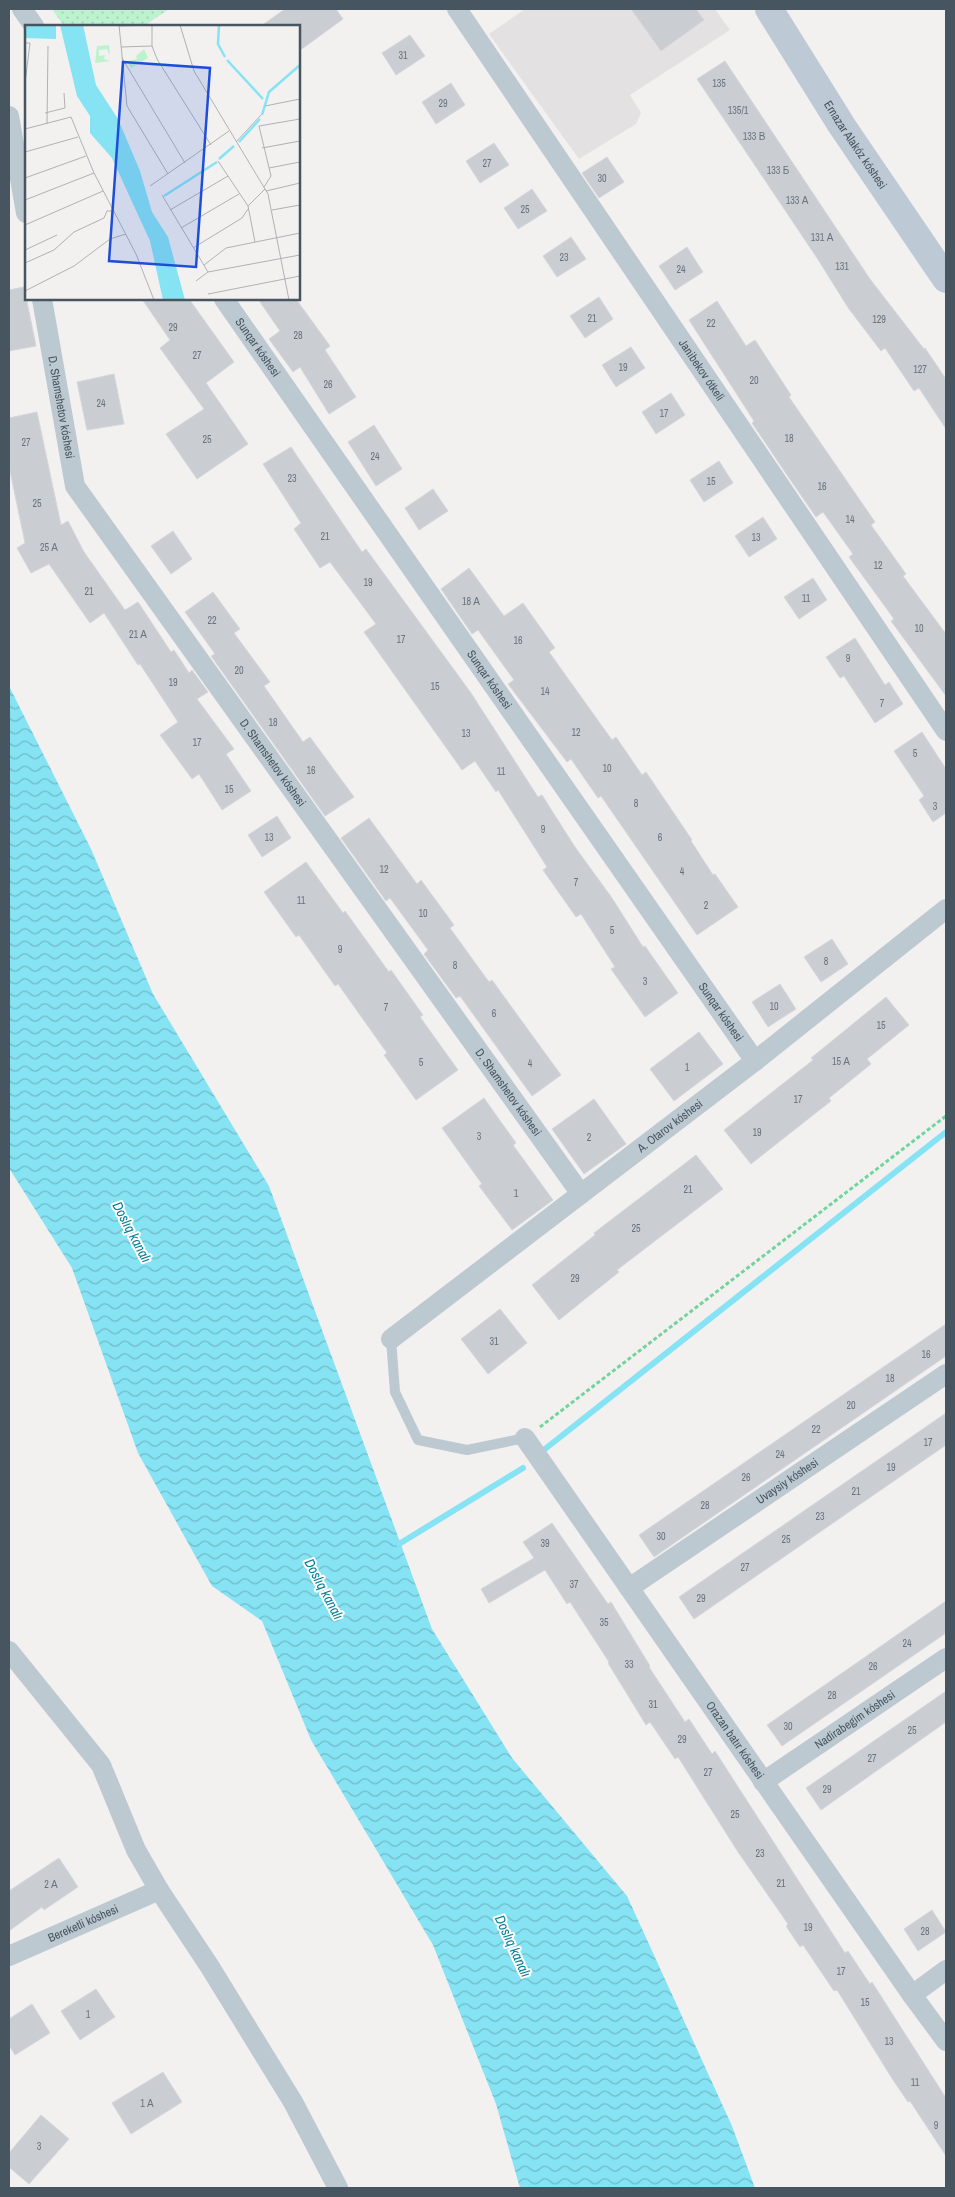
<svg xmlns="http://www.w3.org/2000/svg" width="955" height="2197" viewBox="0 0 955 2197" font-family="'Archivo Narrow',sans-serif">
<defs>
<pattern id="grass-dots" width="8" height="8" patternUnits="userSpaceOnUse" patternTransform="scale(1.25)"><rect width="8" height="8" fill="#bcf3ce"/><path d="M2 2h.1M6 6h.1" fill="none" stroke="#a3d2b3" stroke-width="1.8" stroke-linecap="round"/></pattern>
<pattern id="water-waves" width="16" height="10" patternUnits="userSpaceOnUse" patternTransform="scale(1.25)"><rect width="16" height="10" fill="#86e3f3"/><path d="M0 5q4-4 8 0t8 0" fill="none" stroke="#6fbbc8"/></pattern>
</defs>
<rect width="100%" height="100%" fill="#f3f0f0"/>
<path fill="#e4e1e2" d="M525 9H715L730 30 630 95 641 113 636 124 579 159 489 34Z"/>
<path fill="url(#grass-dots)" d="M52 9H169L144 26H64Z"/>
<path fill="url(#water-waves)" d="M9 686 91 849 153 994 269 1186 432 1629 512 1758 627 1896 732 2126 755 2188H520L496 2104 433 1945 311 1740 262 1621 212 1586 138 1453 72 1268 9 1168Z"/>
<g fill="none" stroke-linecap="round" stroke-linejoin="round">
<path stroke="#86e3f3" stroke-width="6" d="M545 1449 946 1132
M399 1544 523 1468"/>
</g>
<path fill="#caced3" stroke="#d4d7dc" d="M285 9H336L343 19 299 51V26H261Z
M631 9H696L704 20 661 51Z
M410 35 425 56 396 75 382 53Z
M725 61 870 279 924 349 925 348 946 379V429L919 388 914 391 885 348 881 351 849 309 817 258 697 79Z
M451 83 465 105 436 124 422 102Z
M494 143 509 165 480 183 466 161Z
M607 157 624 182 599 198 582 173Z
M532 189 547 211 518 229 504 208Z
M571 237 586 259 557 277 543 256Z
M687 247 703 272 675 290 659 266Z
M24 287 36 346 9 351V290Z
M599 297 613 319 585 338 570 316Z
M142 299H189L234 362 206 383 248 444 197 479 166 434 204 409 160 348 170 340Z
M258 299H296L330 346 325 350 356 397 329 414 300 367 293 372 269 339 280 331Z
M717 301 746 346 755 340 791 395 789 397 875 522 871 525 906 574 903 576 946 634V696L891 621 894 619 849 557 853 554 823 512 816 517 789 478 752 423 754 421 689 320Z
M631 347 645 368 616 387 602 365Z
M114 374 124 424 87 430 77 382Z
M671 393 685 415 656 434 642 412Z
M37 412 61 525 68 521 84 552 125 610 138 602 171 652 174 650 189 673 192 670 208 692 197 699 234 749 226 754 251 791 222 810 199 774 192 779 160 735 178 722 140 664 138 665 104 613 90 623 49 564 31 573 17 548 25 543 9 466V418Z
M374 425 402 469 376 486 348 442Z
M291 447 362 552 366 549 471 693 538 797 542 795 575 847 612 898 643 947 645 946 678 993 645 1017 611 969 615 967 581 914 576 917 543 870 547 867 498 790 496 792 475 761 462 770 364 632 376 624 330 562 320 568 294 529 301 523 263 464Z
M719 461 733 483 704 502 690 480Z
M433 489 448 511 419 530 405 508Z
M763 517 777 539 749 557 735 536Z
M173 531 192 559 171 574 151 546Z
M469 568 504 616 523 603 555 648 549 652 612 740 616 737 642 775 646 772 692 840 691 841 713 875 715 874 738 907 697 935 601 796 598 798 571 759 567 762 508 684 514 680 478 630 472 634 441 589Z
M813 578 827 600 799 619 784 597Z
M213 592 240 629 234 633 270 682 264 686 303 742 310 737 354 797 325 816 211 656 215 654 185 612Z
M855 638 885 685 889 682 903 704 875 723 844 676 840 678 826 657Z
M922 732 946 769V813L933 822 919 800 924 796 894 751Z
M277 816 291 838 262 857 248 835Z
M369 818 417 884 421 880 454 925 450 928 489 982 492 980 561 1075 532 1096 460 996 456 998 424 954 428 950 390 898 386 901 341 838Z
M306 862 343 913 345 911 389 972 391 970 423 1015 420 1017 458 1070 416 1100 384 1055 387 1053 338 984 335 986 299 935 296 937 264 892Z
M832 939 848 964 821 982 804 957Z
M780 984 796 1009 768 1027 752 1002Z
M886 997 909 1025 867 1059 871 1064 829 1098 831 1101 751 1164 724 1130 813 1060 811 1058Z
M699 1032 723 1064 674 1101 650 1069Z
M484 1098 516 1143 513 1145 553 1200 512 1230 479 1186 482 1184 442 1128Z
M594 1099 626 1144 584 1174 552 1129Z
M696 1155 723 1189 617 1270 619 1272 559 1320 532 1285 595 1235 594 1233Z
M500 1309 527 1343 488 1374 461 1339Z
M946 1324V1356L654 1557 639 1535Z
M946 1413V1445L694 1619 679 1597Z
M552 1523 608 1604 611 1602 650 1666 649 1667 685 1722 689 1719 712 1754 715 1751 845 1953 848 1951 870 1984 872 1982 946 2098V2156L910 2101 908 2102 893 2080 837 1990 834 1991 803 1945 800 1947 786 1926 788 1924 738 1852 678 1757 675 1759 650 1722 646 1725 608 1663 609 1662 570 1602 567 1604 545 1570 489 1603 481 1589 534 1558 523 1542Z
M946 1601V1633L782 1746 767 1725Z
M946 1691V1722L821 1810 806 1788Z
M59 1858 78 1887 44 1910 42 1907 9 1931V1891Z
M932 1910 946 1932 918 1951 904 1929Z
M96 1989 115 2017 80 2040 61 2011Z
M32 2004 50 2033 15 2055 9 2045V2019Z
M163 2072 182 2102 131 2134 112 2103Z
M41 2115 69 2139 29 2184 9 2167V2153Z"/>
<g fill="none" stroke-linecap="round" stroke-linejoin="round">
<path stroke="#71d49d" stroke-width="3" stroke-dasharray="4 2.5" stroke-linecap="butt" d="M540 1427 946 1116"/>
<path stroke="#bdc9d1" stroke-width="10" d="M391 1339 395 1392 418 1440 467 1450 525 1438"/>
<g stroke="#bdc9d1" stroke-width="20">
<path d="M22 9 34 26"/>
<path id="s1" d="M457 9 946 731"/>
<path d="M9 116 26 213"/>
<path id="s2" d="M42 299 75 486 581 1194"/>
<path id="s3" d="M224 299 755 1061"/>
<path id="s4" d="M391 1339 755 1061 946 909"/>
<path id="s5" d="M525 1438 912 1995 946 2041"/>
<path id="s6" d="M629 1588 946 1374"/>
<path d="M9 1651 101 1765 136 1850 159 1890 210 1967 293 2102 338 2188"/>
<path id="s7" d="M763 1782 946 1658"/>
<path id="s8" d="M9 1956 159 1890"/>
<path d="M912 1995 946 1970"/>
</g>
<path stroke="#bdcad5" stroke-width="28" id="s9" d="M769 9 842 126 946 279"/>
</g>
<g text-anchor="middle" stroke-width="4" stroke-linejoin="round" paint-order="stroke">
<g font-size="10" fill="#68737d">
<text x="403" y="59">31</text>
<text x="719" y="87">135</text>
<text x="443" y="107">29</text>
<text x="738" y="114">135/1</text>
<text x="754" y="140">133 В</text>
<text x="487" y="167">27</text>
<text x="778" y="174">133 Б</text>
<text x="602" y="182">30</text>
<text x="797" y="204">133 А</text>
<text x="525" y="213">25</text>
<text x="822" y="241">131 А</text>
<text x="564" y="261">23</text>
<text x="842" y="270">131</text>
<text x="681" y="273">24</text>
<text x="592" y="322">21</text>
<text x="879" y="323">129</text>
<text x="711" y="327">22</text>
<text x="173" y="331">29</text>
<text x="298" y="339">28</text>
<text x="197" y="359">27</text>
<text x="623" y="371">19</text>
<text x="920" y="373">127</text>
<text x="754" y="384">20</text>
<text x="328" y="388">26</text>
<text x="101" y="407">24</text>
<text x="664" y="417">17</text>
<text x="789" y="442">18</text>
<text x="207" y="443">25</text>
<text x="26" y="446">27</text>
<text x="375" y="460">24</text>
<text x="292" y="482">23</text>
<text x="711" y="485">15</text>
<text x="822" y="490">16</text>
<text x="37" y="507">25</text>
<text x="850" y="523">14</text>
<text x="325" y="540">21</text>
<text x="756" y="541">13</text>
<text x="49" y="551">25 А</text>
<text x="878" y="569">12</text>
<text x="368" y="586">19</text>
<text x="89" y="595">21</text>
<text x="806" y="602">11</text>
<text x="471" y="605">18 А</text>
<text x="212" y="624">22</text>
<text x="919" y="632">10</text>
<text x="138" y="638">21 А</text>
<text x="401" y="643">17</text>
<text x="518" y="644">16</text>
<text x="848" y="662">9</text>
<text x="239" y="674">20</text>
<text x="173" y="686">19</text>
<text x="435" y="690">15</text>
<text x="545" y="695">14</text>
<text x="882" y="707">7</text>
<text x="273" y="726">18</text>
<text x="576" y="736">12</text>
<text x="466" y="737">13</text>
<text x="197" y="746">17</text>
<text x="915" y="757">5</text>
<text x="607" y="772">10</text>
<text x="311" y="774">16</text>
<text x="501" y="775">11</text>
<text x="229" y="793">15</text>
<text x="636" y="807">8</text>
<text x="935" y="810">3</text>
<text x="543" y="833">9</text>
<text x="269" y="841">13</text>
<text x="660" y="841">6</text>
<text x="384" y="873">12</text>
<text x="682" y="875">4</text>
<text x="576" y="886">7</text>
<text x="301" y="904">11</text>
<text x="706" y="909">2</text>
<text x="423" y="917">10</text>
<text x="612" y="934">5</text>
<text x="340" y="953">9</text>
<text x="826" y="965">8</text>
<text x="455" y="969">8</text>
<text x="645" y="985">3</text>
<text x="774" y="1010">10</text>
<text x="386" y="1011">7</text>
<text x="494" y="1017">6</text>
<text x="881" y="1029">15</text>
<text x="841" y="1065">15 А</text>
<text x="421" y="1066">5</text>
<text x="530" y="1067">4</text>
<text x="687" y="1071">1</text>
<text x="798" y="1103">17</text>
<text x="757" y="1136">19</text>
<text x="479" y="1140">3</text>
<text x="589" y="1141">2</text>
<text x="688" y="1193">21</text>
<text x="516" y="1197">1</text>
<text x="636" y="1232">25</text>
<text x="575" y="1282">29</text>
<text x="494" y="1345">31</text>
<text x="926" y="1358">16</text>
<text x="890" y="1382">18</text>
<text x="851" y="1409">20</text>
<text x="816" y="1433">22</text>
<text x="928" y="1446">17</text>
<text x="780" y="1458">24</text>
<text x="891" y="1471">19</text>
<text x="746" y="1481">26</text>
<text x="856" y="1495">21</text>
<text x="705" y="1509">28</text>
<text x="820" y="1520">23</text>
<text x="661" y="1540">30</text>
<text x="786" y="1543">25</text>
<text x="545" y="1547">39</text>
<text x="745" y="1571">27</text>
<text x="574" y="1588">37</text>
<text x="701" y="1602">29</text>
<text x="604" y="1626">35</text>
<text x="907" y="1647">24</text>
<text x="629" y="1668">33</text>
<text x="873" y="1670">26</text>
<text x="832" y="1699">28</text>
<text x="653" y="1708">31</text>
<text x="788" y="1730">30</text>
<text x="912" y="1734">25</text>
<text x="682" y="1743">29</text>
<text x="872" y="1762">27</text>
<text x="708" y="1776">27</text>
<text x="827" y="1793">29</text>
<text x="735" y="1818">25</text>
<text x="760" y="1857">23</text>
<text x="781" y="1887">21</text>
<text x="51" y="1888">2 А</text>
<text x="808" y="1931">19</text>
<text x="925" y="1935">28</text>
<text x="841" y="1975">17</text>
<text x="865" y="2006">15</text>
<text x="88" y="2018">1</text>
<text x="889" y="2045">13</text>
<text x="915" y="2086">11</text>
<text x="147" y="2107">1 А</text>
<text x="936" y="2129">9</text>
<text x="39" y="2150">3</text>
</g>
<g font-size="12" fill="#475560" stroke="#fff">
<text dy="4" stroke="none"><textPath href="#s9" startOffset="161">Ernazar Alakóz kóshesi</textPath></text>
<text dy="4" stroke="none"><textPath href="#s3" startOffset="59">Sunqar kóshesi</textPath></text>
<text dy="4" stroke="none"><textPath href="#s1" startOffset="436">Janibekov ótkeli</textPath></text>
<text dy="4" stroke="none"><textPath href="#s2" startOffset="110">D. Shamshetov kóshesi</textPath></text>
<text dy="4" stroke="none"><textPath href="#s3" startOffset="464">Sunqar kóshesi</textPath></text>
<text dy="4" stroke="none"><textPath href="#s2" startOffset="530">D. Shamshetov kóshesi</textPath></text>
<text dy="4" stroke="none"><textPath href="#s3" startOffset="869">Sunqar kóshesi</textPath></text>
<text dy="4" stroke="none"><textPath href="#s2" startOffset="935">D. Shamshetov kóshesi</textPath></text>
<text dy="4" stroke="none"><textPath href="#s4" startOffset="351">A. Otarov kóshesi</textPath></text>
<text dy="4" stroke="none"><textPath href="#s6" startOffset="191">Uvaysiy kóshesi</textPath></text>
<text dy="4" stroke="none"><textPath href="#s7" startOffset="111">Nadirabegim kóshesi</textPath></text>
<text dy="4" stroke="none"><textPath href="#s5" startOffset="368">Orazan batır kóshesi</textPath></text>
<text dy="4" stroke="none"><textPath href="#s8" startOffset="81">Bereketli kóshesi</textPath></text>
</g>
<g font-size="14" font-style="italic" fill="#048097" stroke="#fff">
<text transform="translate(132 1232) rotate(62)" y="5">Doslıq kanalı</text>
<text transform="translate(324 1589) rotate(62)" y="5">Doslıq kanalı</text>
<text transform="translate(513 1946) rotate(65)" y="5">Doslıq kanalı</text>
</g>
</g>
<g transform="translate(25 25)">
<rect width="275" height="275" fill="#f3f0f0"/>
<path d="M84 20 85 31 82 24 74 25V31L80 30 79 34 85 36 70 38 72 21ZM119 24 123 33 106 43 102 36 112 34 111 31Z" fill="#bcf3ce"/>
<path d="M0 0H31V14L0 13ZM35 0H58L71 60 93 94 115 146 127 187 143 212 160 275H138L125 216 87 133 65 108V91L52 71Z" fill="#86e3f3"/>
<path fill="none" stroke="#86e3f3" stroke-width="2.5" d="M194 0 193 19 200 32M202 35 238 74M237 90 244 67 275 40M214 117 235 94M194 134 209 121M139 171 192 137"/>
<path fill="none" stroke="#aeb2b6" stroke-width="1" d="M94 0 102 81 143 149M127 0V21L132 34 186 120M155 0 169 46 243 169 264 275M94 1 128 0M0 18H5L0 58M96 22 127 21M97 33 160 138M240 81 275 74M20 88 40 83 39 68M22 99 23 21M0 104 46 92 69 148 111 229 129 275M211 117 236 90M237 123 275 116M0 127 53 112M193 136 223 181 230 217M244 143 275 137M0 153 61 131M125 161 204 106M239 162 246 151 234 101 275 94M241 166 275 158M137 170 183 247M0 175 69 148M223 181 240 164M145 185 203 151M247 185 275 180M0 200 78 166M156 203 214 169M168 223 217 193 223 184M0 225 32 210M0 238 29 225 49 207 79 193 82 186H89M179 240 201 223 275 208M171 256 183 247 275 230M0 266 49 241 85 214 101 209M183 269 275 251"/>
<path fill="#1d4ed8" fill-opacity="0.15" stroke="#1d4ed8" stroke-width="2.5" d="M98 37 185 43 171 242 84 236Z"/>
<rect width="275" height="275" fill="none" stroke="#475560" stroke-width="2.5"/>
</g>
<rect width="955" height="2197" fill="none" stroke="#475560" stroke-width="20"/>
</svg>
